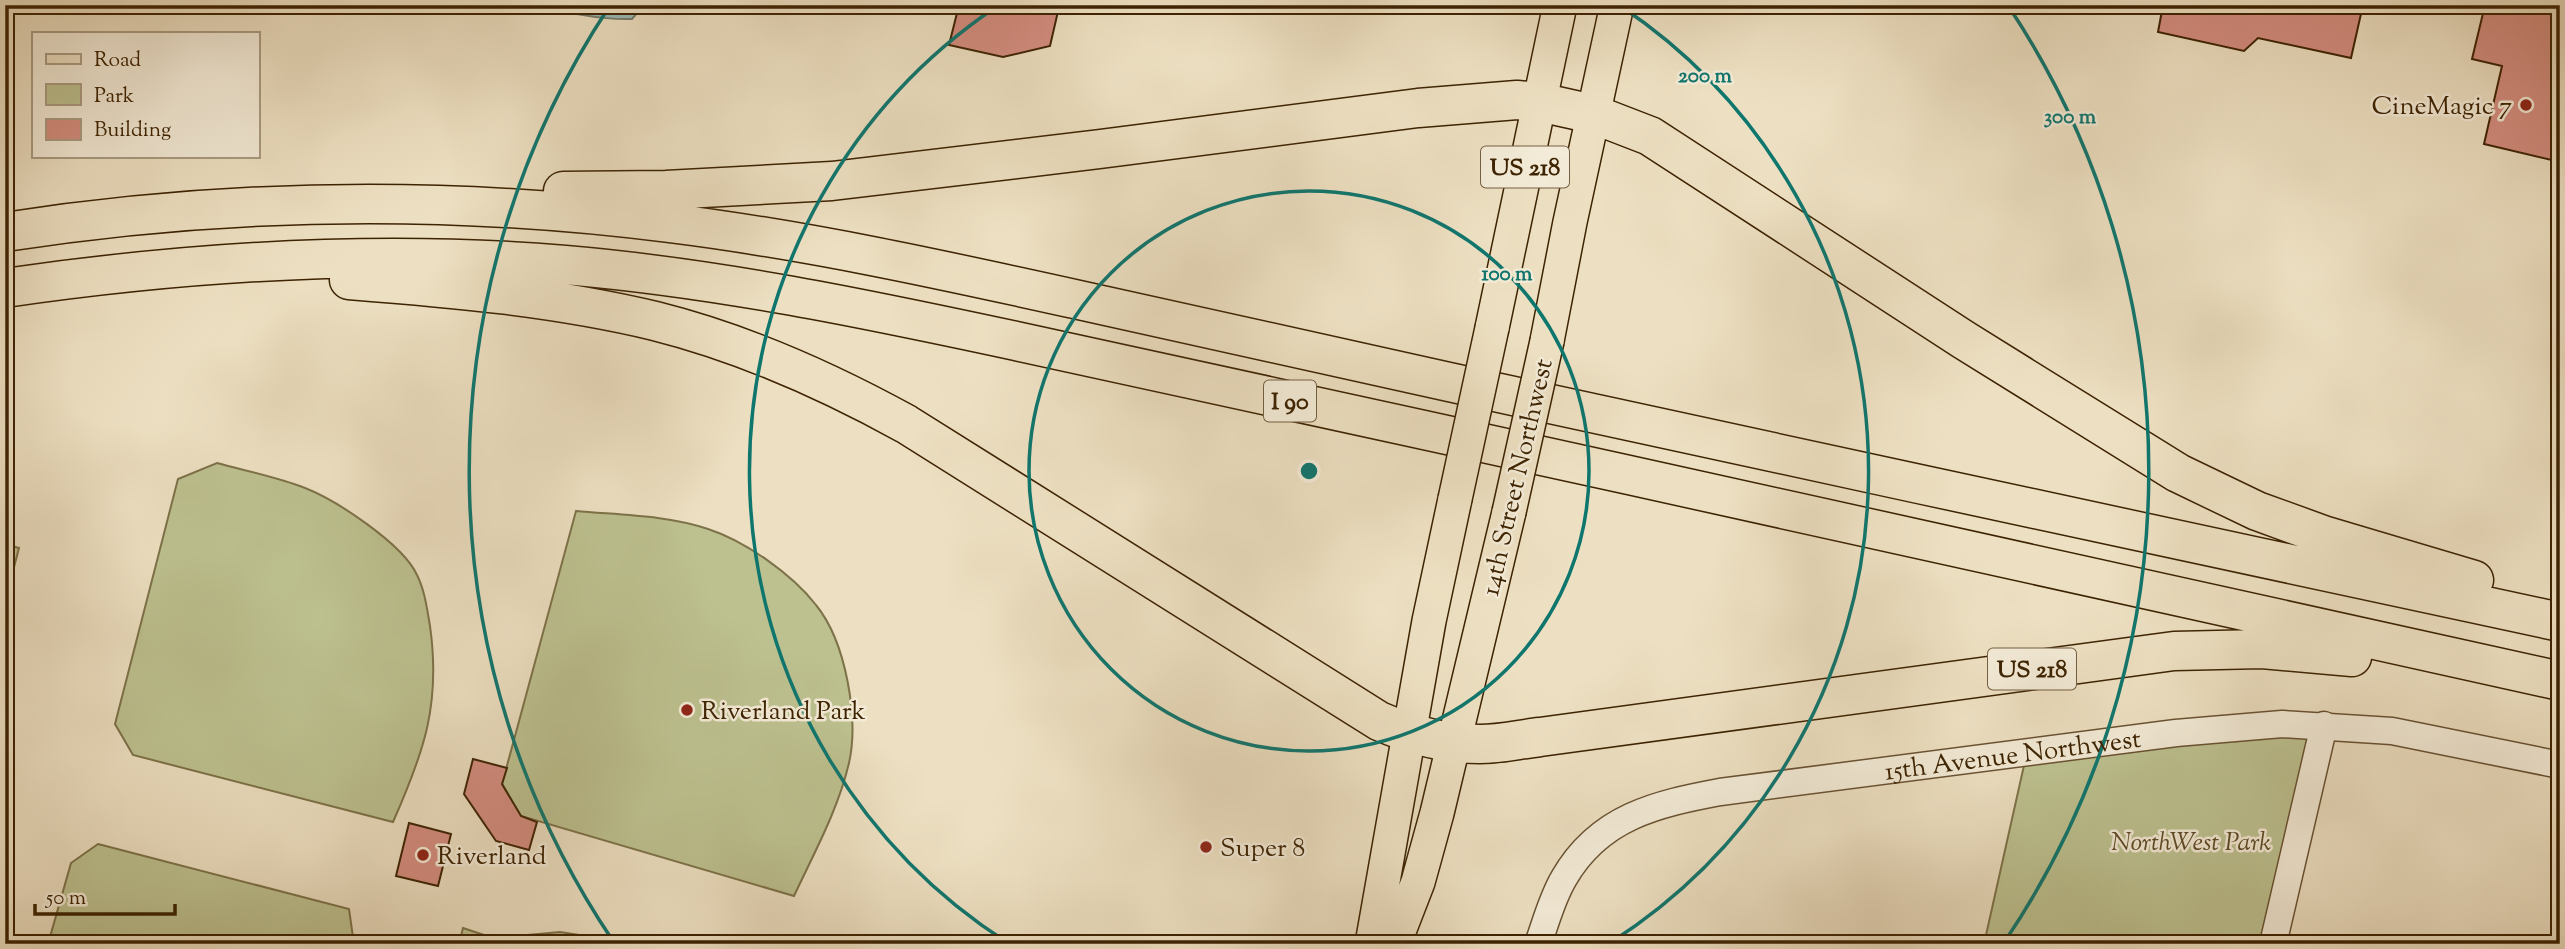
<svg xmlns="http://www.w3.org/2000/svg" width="2565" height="949" viewBox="0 0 2565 949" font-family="'Sorts Mill Goudy',serif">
<rect width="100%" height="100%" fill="#ede0c2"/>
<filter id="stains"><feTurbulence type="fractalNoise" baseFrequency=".00286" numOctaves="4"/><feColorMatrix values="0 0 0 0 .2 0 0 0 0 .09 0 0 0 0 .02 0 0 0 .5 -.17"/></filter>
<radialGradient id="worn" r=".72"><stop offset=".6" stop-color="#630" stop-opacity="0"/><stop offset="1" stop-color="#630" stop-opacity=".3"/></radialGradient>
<path fill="#bdc190" stroke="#7d7249" stroke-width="2" d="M217 463C246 471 277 477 305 488 336 500 403 544 417 575 425 591 427 609 430 626 441 704 424 752 393 822L133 755 115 724 178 479Z
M576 511C619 515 666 515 708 529 745 541 792 574 816 605 846 642 859 718 849 763 838 810 814 853 794 896L521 816 502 784Z
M5 544 19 548 5 602Z
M2324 725 2273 944H1984L2027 752Z
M98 844 349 909 354 944H48L71 863Z
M463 928 493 938 560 932 586 936 616 944H459Z"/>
<path fill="#9bbbbb" stroke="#757e71" stroke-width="2" d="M538 5H644L632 19C600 20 569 13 538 5Z"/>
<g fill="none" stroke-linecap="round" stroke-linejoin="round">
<path stroke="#6c6f5e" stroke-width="2" d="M566 5 613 13 628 12 634 5"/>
</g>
<path fill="#d48d80" stroke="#3d2302" stroke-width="2" d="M959 5H1050L1059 7 1050 46 1003 57 949 45Z
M2163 5H2363L2351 58 2258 38 2244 51 2158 32Z
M2485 5H2560V162L2484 144 2502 66 2472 59Z
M473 759 507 768 502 784 521 816 537 822 529 850 496 841 464 794Z
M409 823 451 834 438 886 396 876Z"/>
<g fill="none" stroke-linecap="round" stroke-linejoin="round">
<g stroke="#695232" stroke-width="29">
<g id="minor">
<path id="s1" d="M1538 944C1546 922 1552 898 1564 878 1599 817 1656 804 1720 792L2176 733 2282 724 2392 731 2560 765"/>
<path d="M2273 944 2324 725"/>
</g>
</g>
<g stroke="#3d2302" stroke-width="36">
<path id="major" d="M1492 328 1560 5
M1547 341 1570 222 1617 5
M1372 944 1429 621 1455 499
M1394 944 1418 882 1437 813 1509 512"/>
</g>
<g stroke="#3d2302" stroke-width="41">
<path id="highway" d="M563 191 666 190 832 181 1100 149 1418 108 1517 100 1539 102 1593 114 1650 136 1964 340 2178 473 2257 511 2326 536 2474 580
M5 232C225 198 448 195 669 223 807 240 943 270 1079 300 1203 327 1326 355 1449 382 1819 463 2190 542 2560 622
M349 280C451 288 555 297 655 321 743 343 826 380 906 424L1379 721C1411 735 1445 744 1480 744 1500 744 1521 739 1540 737L2174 651 2262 649 2352 657
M5 288C191 261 378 249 565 265 718 278 867 309 1016 341 1152 370 1288 400 1424 430 1803 513 2182 597 2560 681"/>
</g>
<use href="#minor" stroke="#f3ebd7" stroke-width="26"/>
<use href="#major" stroke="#ede0c2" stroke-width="33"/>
<use href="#highway" stroke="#ede0c2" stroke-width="38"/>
<g stroke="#3d2302" stroke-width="36" stroke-linecap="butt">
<path id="major-bridge" d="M1455 499 1492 328
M1509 512 1547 341"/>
</g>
<use href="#major-bridge" stroke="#ede0c2" stroke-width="33"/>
</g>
<g fill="none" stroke="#0f766e" stroke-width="3.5">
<circle cx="1309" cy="471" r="280"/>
<path d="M1008 943A560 560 0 0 1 996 7M1622 7A560 560 0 0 1 1610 943"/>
<path d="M613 941A840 840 0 0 1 609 7M2009 7A840 840 0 0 1 2005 941"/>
</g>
<g fill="#8f2418" stroke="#f3ebd7" stroke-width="2.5">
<circle cx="2526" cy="105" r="7"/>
<circle cx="687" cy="710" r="7"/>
<circle cx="1206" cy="847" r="7"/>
<circle cx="423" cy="855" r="7"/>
</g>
<g text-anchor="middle" stroke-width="5" stroke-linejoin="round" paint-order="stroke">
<g fill="#f3ebd7" stroke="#745f42" stroke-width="2">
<rect x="1481" y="146.5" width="88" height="41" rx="5"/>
<rect x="1264" y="380.5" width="52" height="41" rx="5"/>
<rect x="1988" y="648.5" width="88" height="41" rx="5"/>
</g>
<g font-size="24" font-weight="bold" fill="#3d2302">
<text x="1525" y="175">US 218</text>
<text x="1290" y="409">I 90</text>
<text x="2032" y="677">US 218</text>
</g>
<g font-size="26" fill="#3d2302" stroke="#f3ebd7" text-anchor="start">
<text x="2512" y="114" text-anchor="end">CineMagic 7</text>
<text x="701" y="719">Riverland Park</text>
<text x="1220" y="856">Super 8</text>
<text x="437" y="864">Riverland</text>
</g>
<g font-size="26" fill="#3d2302" stroke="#f3ebd7">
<text transform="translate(1516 477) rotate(-77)" y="9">14th Street Northwest</text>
<text dy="9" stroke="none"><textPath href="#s1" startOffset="551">15th Avenue Northwest</textPath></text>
</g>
<g font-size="26" font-style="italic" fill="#5d4a26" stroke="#f3ebd7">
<text x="2191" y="850">NorthWest Park</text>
</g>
</g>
<circle cx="1309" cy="471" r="10" fill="#0f766e" stroke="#f3ebd7" stroke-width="3.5"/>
<g font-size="21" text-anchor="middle" font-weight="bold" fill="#0f766e" stroke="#f3ebd7" stroke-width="5" stroke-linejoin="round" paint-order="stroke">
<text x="1705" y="82">200 m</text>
<text x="2070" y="123">300 m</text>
<text x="1507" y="280">100 m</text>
</g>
<rect width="2565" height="949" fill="none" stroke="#ede0c2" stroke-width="28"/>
<rect x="7" y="7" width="2551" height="935" fill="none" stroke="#3d2302" stroke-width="3.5"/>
<rect x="14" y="14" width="2537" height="921" fill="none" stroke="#3d2302" stroke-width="2"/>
<rect x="32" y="32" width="228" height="126" fill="#f3ebd7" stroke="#aa9b82" stroke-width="2"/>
<rect x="46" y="54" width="35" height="10" fill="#ede0c2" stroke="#aa9b82" stroke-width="2"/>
<text x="94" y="66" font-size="21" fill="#3d2302">Road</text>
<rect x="46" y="84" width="35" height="21" fill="#bdc190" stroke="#aa9b82" stroke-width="2"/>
<text x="94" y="102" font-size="21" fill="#3d2302">Park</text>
<rect x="46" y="119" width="35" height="21" fill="#d48d80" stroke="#aa9b82" stroke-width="2"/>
<text x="94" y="136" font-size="21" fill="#3d2302">Building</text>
<path d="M35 904v10h140v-10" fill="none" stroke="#3d2302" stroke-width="3.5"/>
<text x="46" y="904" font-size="21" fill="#3d2302" stroke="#f3ebd7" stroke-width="5" paint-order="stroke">50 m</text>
<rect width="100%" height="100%" filter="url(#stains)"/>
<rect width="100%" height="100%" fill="url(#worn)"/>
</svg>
